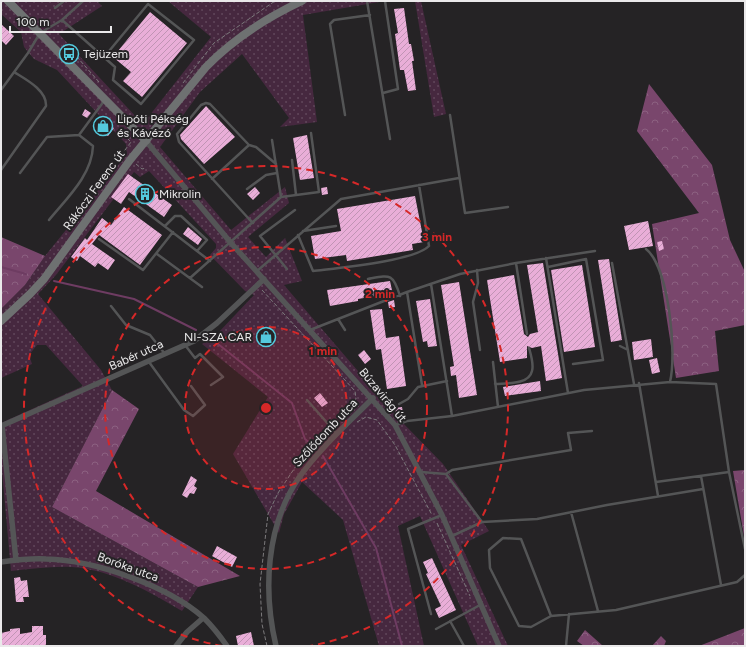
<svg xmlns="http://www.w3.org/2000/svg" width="746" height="647" viewBox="0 0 746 647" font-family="Figtree,sans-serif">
<defs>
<pattern id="grass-dots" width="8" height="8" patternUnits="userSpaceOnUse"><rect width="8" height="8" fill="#46283f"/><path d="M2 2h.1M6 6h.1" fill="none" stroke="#61475b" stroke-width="1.8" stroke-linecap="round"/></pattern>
<pattern id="forest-crowns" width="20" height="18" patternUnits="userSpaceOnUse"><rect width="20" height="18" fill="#79466c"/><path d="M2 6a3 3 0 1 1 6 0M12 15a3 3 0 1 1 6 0" fill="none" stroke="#8c6181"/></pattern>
<pattern id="building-hatch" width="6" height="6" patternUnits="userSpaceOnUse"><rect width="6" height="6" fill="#e9aed8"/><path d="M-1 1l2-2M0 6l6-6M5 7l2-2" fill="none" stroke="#c094b4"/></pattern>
</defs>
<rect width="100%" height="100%" fill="#252325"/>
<path fill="url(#grass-dots)" d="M1 1H97L102 6 59 34 138 119 146 120 211 37 168 1H385L303 15 317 122 280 127 289 118 242 54 200 92 160 147 231 230 285 187 289 203 248 237 266 257 285 238 302 281 284 285 401 421 443 464 489 531 461 545 508 646H478L420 516 398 526 424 646H379L343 520 302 482 284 514 279 533 233 454 268 397 202 344 218 333 254 295 245 291 210 255 216 248V244L149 171 140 177 134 172 56 275 38 294 101 370 112 390 52 507 198 587 182 611C148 591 112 570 72 567 52 566 31 569 11 571L1 460V423L83 386 46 345H37L29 355 32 364 1 378V309L25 285 45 256 127 154 126 144 57 70 34 59 24 47 21 32 1 14Z
M415 1H421L446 114 434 117Z"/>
<path fill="url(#forest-crowns)" d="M649 84 712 165 730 240 745 272V325L715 331 719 371 676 378 652 224 699 213 637 131Z
M1 237 45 256 25 285 1 309Z
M112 390 139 409 96 491 240 576 198 587 52 507Z
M745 470V542L733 471Z
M745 628V646H699Z
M585 630 603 646H584L577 641Z
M661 636 666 641 664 646H652Z"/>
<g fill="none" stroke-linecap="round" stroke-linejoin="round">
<path stroke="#6e3c62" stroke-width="2" d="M1 267 26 274
M54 281 134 299 196 330
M208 336 292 403 305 439 312 445
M323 456 376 548 402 646"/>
</g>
<path fill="url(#building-hatch)" d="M404 8 409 44H411L414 61H412L416 90 408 91 404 70H400L395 34 398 33 394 9Z
M150 12 187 43 142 97 123 81 131 72 113 57Z
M1 24 14 36 6 45 1 40Z
M206 106 235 137 204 164 181 139 180 135Z
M85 109 91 113 87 118 82 115Z
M100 120 114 128 108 136 95 128Z
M307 135 314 178 300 180 293 138Z
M128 174 172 205 164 217 129 192 121 204 111 197Z
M255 187 260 193 253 200 247 194Z
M327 187 328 194 322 195 321 188Z
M415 196 424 242 412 244 413 250 347 261 346 255 315 259 311 236 341 231 337 209Z
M124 207 162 235 140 265 99 235 92 244 115 260 108 270 98 263 95 267 80 256 77 261 71 257 85 238 87 240 102 218 111 225Z
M648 221 653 246 629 250 624 226Z
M188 227 202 239 198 245 183 234Z
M662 241 664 249 659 251 657 242Z
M609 259 622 340 611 342 598 260Z
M543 263 562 378 546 381 541 346 532 348 527 346V358L500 362 487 280 514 275 524 334 528 337 530 334 538 332 527 265Z
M582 265 595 347 564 352 551 270Z
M390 281 393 295 387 297V294L358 299V301L330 306 327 290Z
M459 282 477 395 459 398 456 375 451 376 450 367 454 366 441 285Z
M430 299 437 346 428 347 427 341 423 342 416 301Z
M394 300 395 307 389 308 388 302Z
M382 309 386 338 399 336 406 386 387 389 381 349 376 350 370 310Z
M651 339 653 357 634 360 632 342Z
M364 350 371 359 365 364 358 355Z
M657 358 660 372 652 374 649 360Z
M540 381 541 391 505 396 503 387Z
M320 393 328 403 322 407 314 398Z
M402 407 403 413 396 414 395 408Z
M191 476 197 480 194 486 197 488 194 494 190 493 187 498 182 495Z
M217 546 237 557 232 567 212 556Z
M432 558 456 610 439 618 435 609 441 606 426 574 428 573 423 562Z
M20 577 21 581 27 580 29 597H23L24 602H16L14 578Z
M32 626H43V635H46V646H1V633L10 631V629L20 628V634L32 632Z
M251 632 254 646H238L236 636Z"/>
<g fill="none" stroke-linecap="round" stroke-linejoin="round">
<path stroke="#7c7a7c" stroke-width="1" stroke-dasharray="4 2" stroke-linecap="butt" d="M63 45 70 49 99 82
M183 83 214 43 275 1
M123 155 122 154 131 142 123 134 126 131
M136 164 142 169 146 168
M262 290 355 391 356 399 334 424
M357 422 366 417 377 420 395 445 432 515
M437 523 470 596
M267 646 262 624 260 584 268 514 278 493 300 460 328 431"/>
<path stroke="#545556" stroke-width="2.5" d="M367 1 390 139
M55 8 64 1
M62 20 115 67 113 80 141 104 194 40 148 4 105 56
M1 90 28 53 40 33 62 20 83 1
M383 93 398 89 385 1
M345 115 330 24 334 20 370 15
M450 115 465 213 508 207
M272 140 281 197
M249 145 256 147 276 164
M292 160 296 195
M1 170 46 106C47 90 25 79 14 72
M20 173 47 137 79 135
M212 179 249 145 210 104 206 103 201 105 177 134 179 142 249 219 253 223
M247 189 266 175 277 173
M129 199 210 261
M49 220C67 198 92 175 93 146L79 135 104 101
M165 226 175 216H181L207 240 197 251
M303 231 336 226
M298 235 313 271C337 268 415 261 429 246L419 185
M99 239 143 270 173 232
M646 249C669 267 677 354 670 382
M157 254 202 287
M546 258 568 393
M516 263 527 334
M612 263 634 384
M548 267 586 259 603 360 573 364
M287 269 260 236 295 210
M477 270 478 283 473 302 480 350
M257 271 341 199 459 178
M190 278 281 197 319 192 311 133
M368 279C390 275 393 273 400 296
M431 284 452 416
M407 292 422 385
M111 306 126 325 150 335 165 354
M338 319 345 330
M310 330 407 292 460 274 516 263 595 251
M185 345 195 358 200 354 223 377 211 385
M620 346 628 350
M149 362 184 410 193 416 205 405 191 386
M493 362 498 407
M639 383 658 496
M495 384C506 383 529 385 532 371 534 364 531 355 529 348
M307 400 337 434
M399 404 408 399 418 387 447 381
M396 425 407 421 452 416 584 390 670 382 716 384 729 472 745 549
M421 472 446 474 482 522
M446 474 452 470 571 450 568 433 592 431
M701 476 721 585
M656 482 729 472
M571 512 598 611
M452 536 482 522 537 519 607 505 703 489
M431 614 408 529 442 515
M551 616 521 539 503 538 489 550 490 568 519 626 531 627 551 616 616 610 737 582 745 575
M450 621 464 646
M436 629 480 605
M566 646 569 614"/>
<path stroke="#545556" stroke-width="5.5" d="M146 141 231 243 395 425 442 515 499 646
M1 426 194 341 217 323 264 279
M2 426 16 560
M1 562C16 560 31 558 46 559 95 560 168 586 204 618 213 627 220 636 227 646
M176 646 187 632 203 618
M276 646C263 591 266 527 298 479 318 450 348 423 373 398"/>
<path stroke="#6e7171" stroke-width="8" d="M8 1 146 141
M1 321 30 294 44 279 130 160 206 67C233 39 266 18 302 1"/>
</g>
<circle cx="266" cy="408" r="81" fill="#d62828" fill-opacity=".12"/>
<g fill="none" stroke="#d62828" stroke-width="2" stroke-dasharray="7 5">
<circle cx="266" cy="408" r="81"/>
<circle cx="266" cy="408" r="161"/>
<path d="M222 646A242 242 0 1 1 310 646"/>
</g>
<defs>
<g id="bus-ring" transform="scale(1)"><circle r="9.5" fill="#252325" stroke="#54cadd" stroke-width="1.5"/><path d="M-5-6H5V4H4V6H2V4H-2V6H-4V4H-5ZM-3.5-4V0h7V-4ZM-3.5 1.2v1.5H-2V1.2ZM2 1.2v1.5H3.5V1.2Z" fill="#54cadd"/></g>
<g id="shop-ring" transform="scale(1)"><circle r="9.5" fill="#252325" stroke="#54cadd" stroke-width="1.5"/><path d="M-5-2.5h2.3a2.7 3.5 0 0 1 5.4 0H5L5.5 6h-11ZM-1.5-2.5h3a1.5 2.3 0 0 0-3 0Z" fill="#54cadd"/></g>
<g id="building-ring" transform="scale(1)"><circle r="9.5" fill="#252325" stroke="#54cadd" stroke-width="1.5"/><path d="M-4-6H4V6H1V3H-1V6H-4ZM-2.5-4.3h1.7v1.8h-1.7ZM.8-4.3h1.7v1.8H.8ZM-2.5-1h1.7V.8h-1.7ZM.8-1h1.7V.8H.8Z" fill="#54cadd"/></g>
</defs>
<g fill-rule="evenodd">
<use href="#bus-ring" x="69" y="54"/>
<use href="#shop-ring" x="103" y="126"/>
<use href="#building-ring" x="145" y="194"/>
<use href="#shop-ring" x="266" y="337"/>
</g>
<g text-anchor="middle" stroke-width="4" stroke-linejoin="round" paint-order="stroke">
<g font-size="12" fill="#eae9ea" stroke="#252325" text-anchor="start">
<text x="83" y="58">Tejüzem</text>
<text x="117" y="123">Lipóti Pékség<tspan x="117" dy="14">és Kávézó</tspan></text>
<text x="159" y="198">Mikrolin</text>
<text x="252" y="341" text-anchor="end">NI-SZA CAR</text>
</g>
<g font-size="12" fill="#eae9ea" stroke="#252325">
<text transform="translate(94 190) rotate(-54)" y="4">Rákóczi Ferenc út</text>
<text transform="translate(136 355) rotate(-24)" y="4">Babér utca</text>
<text transform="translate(383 395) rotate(50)" y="4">Búzavirág út</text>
<text transform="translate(325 433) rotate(-47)" y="4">Szőlődomb utca</text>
<text transform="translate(128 567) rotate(20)" y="4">Boróka utca</text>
</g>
</g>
<circle cx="266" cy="408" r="6" fill="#d62828" stroke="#252325" stroke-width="2"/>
<g font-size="12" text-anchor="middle" font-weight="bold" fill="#d62828" stroke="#252325" stroke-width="4" stroke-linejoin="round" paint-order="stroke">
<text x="437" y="241">3 min</text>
<text x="380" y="298">2 min</text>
<text x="323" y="355">1 min</text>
</g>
<rect width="746" height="647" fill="none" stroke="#eae9ea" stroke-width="4"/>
<path d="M10 26v6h101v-6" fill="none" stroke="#eae9ea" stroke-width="2"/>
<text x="16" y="26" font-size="12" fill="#eae9ea" stroke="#252325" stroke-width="3" paint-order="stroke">100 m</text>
</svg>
